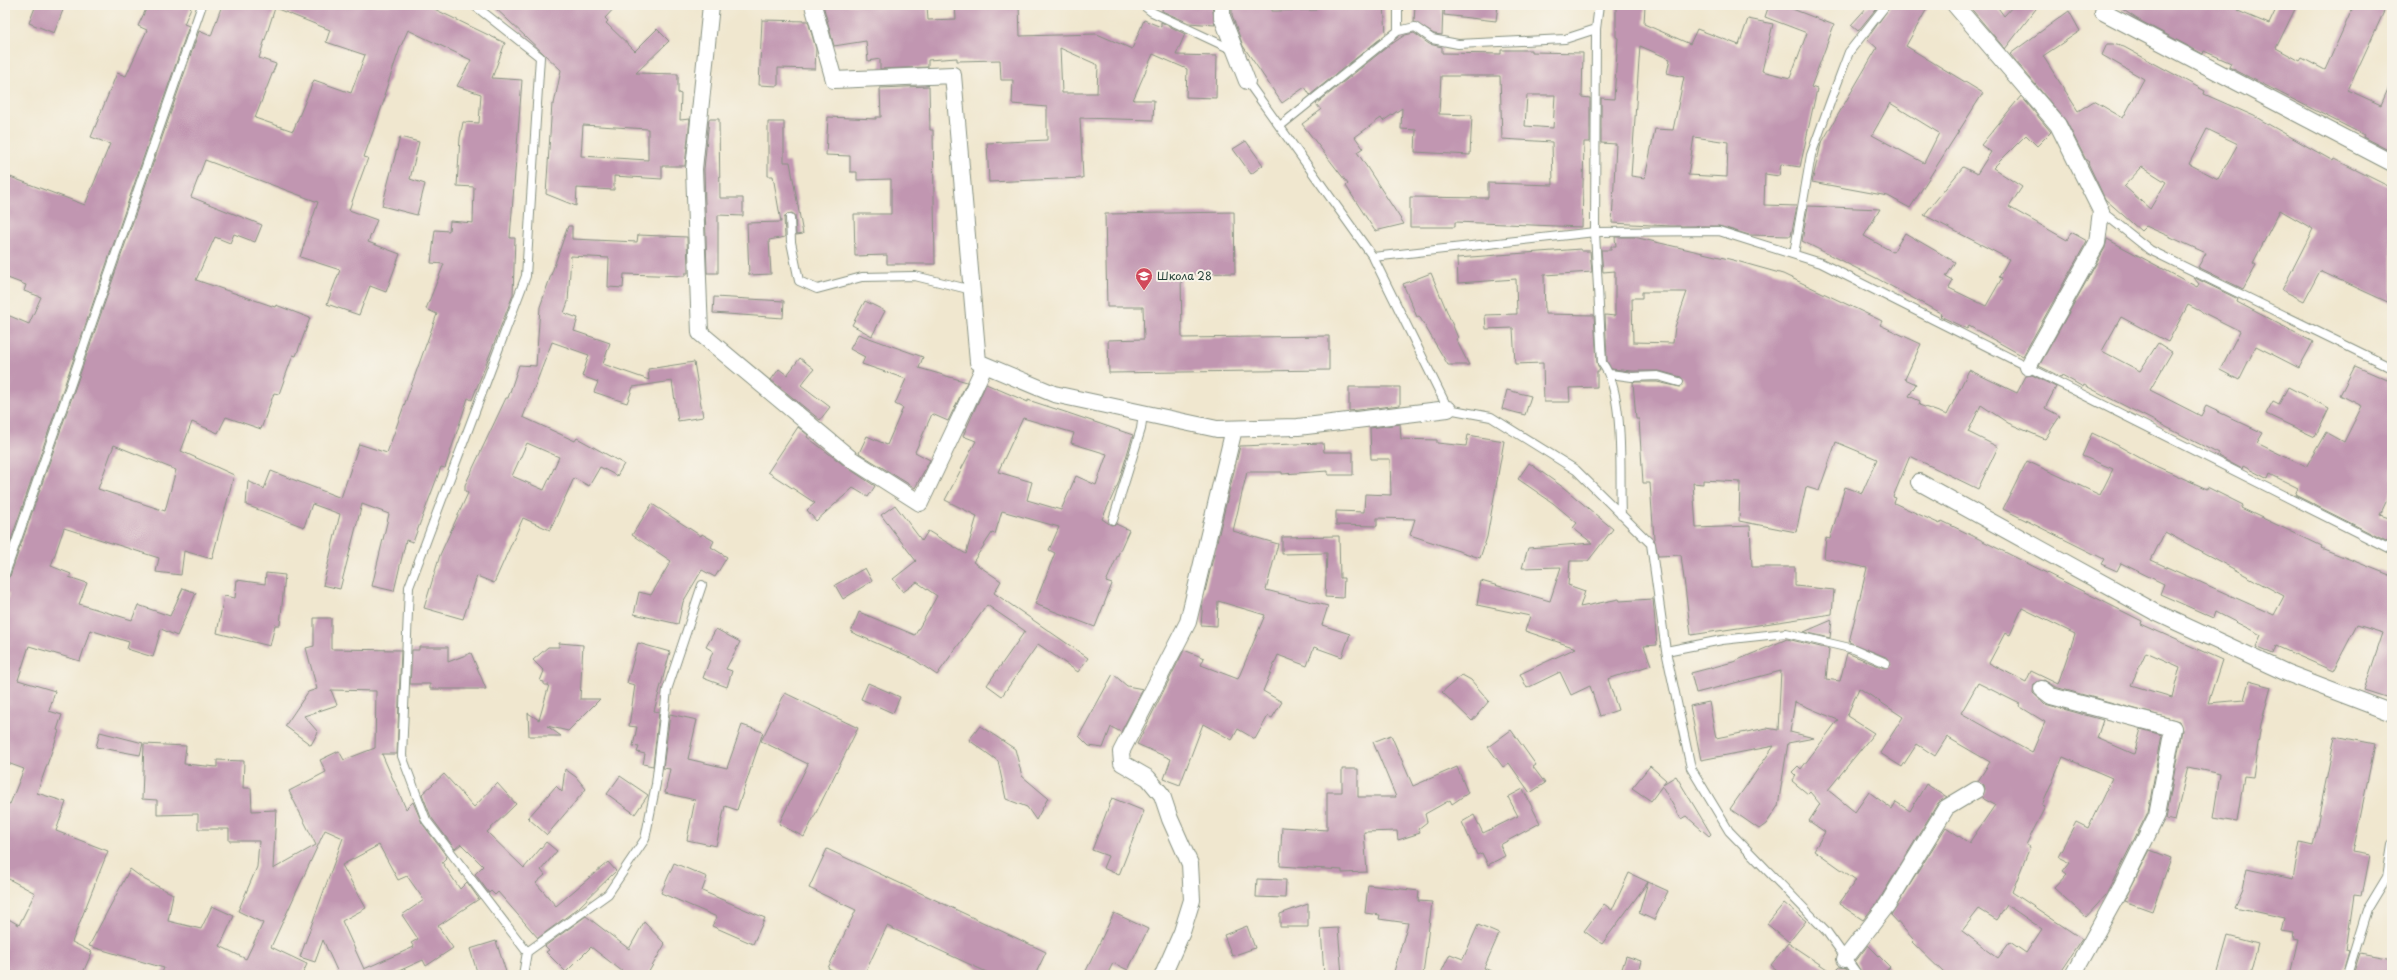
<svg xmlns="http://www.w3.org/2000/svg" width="2397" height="980" viewBox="0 0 2397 980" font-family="'Playpen Sans',sans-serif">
<rect width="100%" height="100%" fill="#f7f3e8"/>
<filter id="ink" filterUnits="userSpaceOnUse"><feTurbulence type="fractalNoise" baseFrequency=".025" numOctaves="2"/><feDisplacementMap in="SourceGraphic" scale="8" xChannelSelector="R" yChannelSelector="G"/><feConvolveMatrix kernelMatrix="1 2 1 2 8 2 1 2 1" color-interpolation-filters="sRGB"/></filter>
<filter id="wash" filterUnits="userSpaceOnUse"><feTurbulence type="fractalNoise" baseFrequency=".012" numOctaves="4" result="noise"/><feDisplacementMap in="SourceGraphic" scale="16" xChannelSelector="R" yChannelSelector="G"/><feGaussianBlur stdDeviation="0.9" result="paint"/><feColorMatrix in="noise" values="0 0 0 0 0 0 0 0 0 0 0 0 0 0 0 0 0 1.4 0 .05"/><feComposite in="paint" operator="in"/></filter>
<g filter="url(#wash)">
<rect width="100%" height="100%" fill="#f0e7cf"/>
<g id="blocks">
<path fill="#c196b1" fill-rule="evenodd" d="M36 5H65L54 33 29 23Z
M148 5H192L184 24 189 26 5 557V314L29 324 41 297 24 291 26 285 5 277V175L85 205 110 144 91 137 117 73 126 76 147 30 138 26Z
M222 5H426L505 43 492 78 522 80 510 238H515L513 295 472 400 468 398 445 468 441 467 413 542 406 540 394 591 372 586 389 514 362 504 340 589 323 585 340 514 312 504 304 527 246 505 248 481 264 489 271 471 341 498 359 444 387 453 437 314 426 309 444 264 431 263 435 230 449 231 450 221 473 223 474 187 457 186 460 138 463 122 479 123 481 94 457 86 471 60 408 30 400 48 384 95H386L364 157 368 158 349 210 377 220 368 242 400 254 386 292 370 286 359 315 327 304 340 270 300 257 318 202 205 160 191 197 262 225 255 242 234 234 230 243 215 237 196 280 275 307 276 305 310 318 296 356 293 355 279 394 274 393 261 429 226 417 218 433 192 422 181 451 234 475 212 559 184 551 181 575 156 572 159 558 64 528 51 566 71 574 69 577 87 583 79 604 132 620 138 605 170 616 183 588 196 593 177 636 161 629 153 657 127 649 129 642 90 630 80 661 29 646 18 680 55 691 49 711 62 715 57 730 59 731 37 793 66 802 56 831 108 851 72 942 92 952 82 975H18L5 968V917L19 925 35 893 5 877V802L10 804 24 769 5 762V607L9 594 5 593V579L10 576 199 31 211 36ZM275 8 330 30 326 42 365 55 351 93 314 80 293 131 255 118 276 64 259 58ZM114 445 176 470 165 511 98 489Z
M492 5H617L605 18 608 21 606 23 635 51 657 29 669 41 636 73 678 74V93L681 94 680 120 690 119 685 166H662V179L614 176V190L577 188 576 206 546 194 552 104H554L561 70ZM583 125 648 129V160L581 156Z
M823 5H927L928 20 956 19 955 5H1019L1020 36 1097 34 1132 49 1144 20 1161 27V22L1185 34 1176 55 1217 56 1216 98 1186 97 1187 69 1153 54 1133 100H1154L1153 120 1080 118 1083 178 989 182 987 143 1047 140V107L1012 104 1013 80H1001L1000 60 957 61V58L928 60V67L880 69V59L868 61 866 41 834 46ZM1060 48 1098 65 1097 93H1062Z
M1163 5H1212L1215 25 1189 23 1162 11Z
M1232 5H1272V11L1316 10V5H1384L1386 34 1310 95 1305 87 1282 103 1243 46 1232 15Z
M1415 5H1443L1442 35 1434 34 1414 22Z
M1445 5H1498L1496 21 1444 15Z
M1616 5H1645L1644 24 1690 44 1697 29 1739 45 1748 19 1773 24 1762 71 1790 78 1807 33 1765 17 1769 5H1782L1834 25 1811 87 1817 89 1800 167 1781 164 1779 176 1765 174 1764 205 1797 206 1791 236 1749 235 1719 226H1671L1612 223 1616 144 1601 143V98L1614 99 1618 38 1616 37ZM1640 46 1670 59 1667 73 1684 77 1673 130 1655 129 1645 178 1631 176ZM1694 137 1728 142 1727 177 1688 175Z
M1869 5H1879L1858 31 1851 25Z
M1891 5H1929L1906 46 1983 93 1910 208 1888 196 1812 182 1821 144 1877 48 1867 39ZM1890 103 1939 133 1924 163 1872 135Z
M1968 5H1996L2004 16 2014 5H2039L2005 49Z
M2116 5H2240L2238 11 2269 24 2278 5H2297L2276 48 2300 61 2302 58 2325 70 2354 5H2387L2348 90 2381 105 2392 80V141L2388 150 2363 137 2364 135 2229 67 2231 63 2204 51 2203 54 2137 19Z
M2069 11 2080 31 2043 56 2078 111 2094 101 2123 118 2144 79 2102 55 2107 44H2113L2124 47 2205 91 2204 94 2254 116 2333 161 2334 159 2392 188V304L2320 271 2304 301 2282 290 2313 229 2280 210 2253 263 2256 265 2243 289 2198 267 2206 253 2146 226 2141 231 2105 199 2088 163 2089 162 2086 160 2066 121 2010 54ZM2207 129 2238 144 2218 179 2189 164ZM2142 167 2166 182 2150 209 2124 186Z
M762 20 808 21 816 49 815 69 778 68V86L759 85Z
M1414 33 1429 44 1442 47V53L1501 54V50H1531V52L1583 53 1582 97 1590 98V142H1584L1582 227 1455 222V227H1410V197L1488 198V183L1553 185 1552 142 1502 139 1500 76H1441L1439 114 1472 115 1470 155 1415 152 1416 130 1401 129 1402 108 1383 121 1381 118 1355 137 1363 148 1357 152 1404 224 1375 231 1346 186 1348 184 1302 124 1321 110 1316 104 1387 47 1405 35ZM1527 95H1555L1553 128 1525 126Z
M929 86 930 130H933L935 264H887V255L855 256 854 214H891V179L857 180V172H850V156L826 155 828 117 876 119V117H881L880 88Z
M2021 96 2051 132 2037 146 2026 135 1993 168 2022 187 2009 207 2067 240 2071 232 2087 241 2023 356 1969 326 1967 329 1940 316 1942 314 1878 279 1802 241 1808 206 1880 209 1864 236 1893 252 1905 233 1955 262 1946 277 1953 281 1949 288 1986 306 2002 278 1999 277 2009 259 1924 215 1963 167 1977 174 1991 152 1981 145Z
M709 119H719L720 198H743V216L718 215V273H707L704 169Z
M768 122H784V162H790L803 234 796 235 795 215 792 213 787 214 784 218 785 237 769 240 771 274 749 275 747 223 781 222 773 176H768Z
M400 137 419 142 410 179 425 184 417 215 382 206Z
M1246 141 1263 165 1251 174 1233 149Z
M1234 212 1235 273 1181 274 1182 338 1329 336V370L1109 373 1108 340 1144 339 1143 307H1107L1105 214Z
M568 226H572V239L637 242 638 235 687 237 688 273H685V276L624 274 623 288 608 287 609 258 571 256 568 302 564 313 578 318 574 331 610 343 603 364 649 380 648 369 694 362 703 417 678 421 672 381 633 387 627 403 594 392 598 382 582 376 589 355 552 342 523 417 575 441 577 438 624 464 617 476 600 467 589 486 574 478 550 530 523 518 494 583 477 576 463 619 424 608 440 555 468 493 465 491V485L506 398H508L519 365 536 366 540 307ZM527 443 559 457 544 490 512 476Z
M1615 237H1634L1733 260 1783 274 1882 321 1880 325 1921 344 1905 379 1916 384 1909 396 1920 401 1919 405 1947 415 1969 370 2017 393 2026 376 2032 375 2056 387 2045 408 2060 416 2045 439 2008 423 1981 405 1968 432 1998 447 1978 489 1910 456 1893 497 1896 498 1894 503 1940 524 1942 521 1973 536 2142 621 2141 624 2222 660 2208 703 2244 700 2249 681 2271 687 2261 724 2253 777 2244 776 2237 822 2213 818 2220 774 2188 767 2175 821 2166 819 2182 730 2179 721 2055 687 2044 680 2034 684 2033 693 2045 704 2103 720 2097 738 2134 754 2141 729 2162 735 2148 812 2106 895 2086 917 2054 888 2067 874 2063 871 2070 862 2058 856 2076 822 2088 828 2112 778 2063 757 2042 806 2045 807 2026 845 2030 847 2012 892 2082 939 2058 975H1946L1912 942 1914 940 1891 915 1946 827 1969 843 1995 805 1982 798 1985 789 1984 785 1978 781 1990 762 1947 737 1935 756 1917 744 1902 767 1880 753 1903 717 1859 688 1847 716 1874 733 1828 790 1855 812 1869 792 1892 809 1896 802 1910 811 1926 784 1947 797 1938 803 1879 900 1863 920 1839 904 1856 880 1814 850 1825 832 1809 821 1820 804 1810 792 1808 794 1792 781 1796 776 1792 772 1798 766 1801 769 1838 720 1795 702 1790 732 1814 738 1788 743 1778 806 1766 824 1759 829 1730 809 1774 746 1701 760 1690 706 1709 702 1716 738 1767 728 1778 730 1781 671 1696 693 1691 673 1733 662 1787 639 1829 649 1826 679 1840 681 1847 653 1884 668 1891 665 1888 658 1849 642 1867 568 1824 558 1826 538 1830 539 1845 487 1862 493 1877 459 1836 442 1819 491 1806 487 1796 532 1739 521 1740 482 1703 480V484L1693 483 1696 528 1750 526 1752 567H1795V586L1834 590 1832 614 1691 635 1681 555 1658 556 1654 539 1650 483H1643L1639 419H1636L1633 382H1657L1680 387 1684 381 1681 377 1659 371H1632L1611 369 1607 361 1605 315 1615 316V271L1603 272 1601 250H1611V247H1616ZM1642 292H1687L1675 327 1673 343 1633 342 1632 298H1642ZM2022 608 2075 634 2058 684 2031 671 2026 682 1989 663 2005 633 2010 635ZM2146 652 2180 667 2172 697 2131 685ZM1978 683 2020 704 2019 706 2045 722 2032 753 1961 713ZM2007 905 2042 929 2026 953 2010 942 1998 958 1962 931 1979 909 1997 920Z
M2107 239 2197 287 2199 284 2193 277 2238 299 2237 302 2313 342 2299 368 2256 346 2239 380 2220 370 2240 331 2188 305 2168 342 2121 317 2102 351 2140 371 2158 343 2172 352 2150 390 2201 416 2206 406 2263 433 2257 443 2306 467 2326 432 2344 442 2362 406 2340 395 2355 366 2392 382V489L2380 515 2392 519V544L2295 495 2298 488 2270 474 2268 479 2243 466 2242 469 2218 456 2219 454 2084 385 2083 387 2062 375 2061 377 2039 366 2105 248Z
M1581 249V251H1590L1592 272 1544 275 1545 314 1594 315 1597 363 1600 371H1597V387L1569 388 1570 402H1544L1543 363 1515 364 1513 328 1486 329 1485 315 1517 314 1516 279 1458 283 1457 258Z
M1431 273 1458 338 1456 339 1469 365H1448L1419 316 1417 317 1403 284Z
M714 297 784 301 783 318 713 313Z
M865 301 885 311 872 336 852 325Z
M858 334 923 357 919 368 967 382 948 421 932 414 915 452 930 460 915 488 859 453 867 436 887 445 903 408 895 404 906 379 862 364 865 357 850 349Z
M800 358 814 369 801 385 830 407 820 420 771 380 779 369 787 375Z
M986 384 1028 402V400L1065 412 1133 435 1118 484 1102 519 1111 525 1116 524 1129 530 1106 582 1112 584 1095 627 1035 604 1055 553 1049 550 1059 527 1002 511 995 534 992 533 973 562 1001 581 994 593 1088 658 1078 672 1038 644 1002 696 987 685 1025 631 987 605 937 675 915 660 851 632 859 612 915 635 937 596 917 582 903 592 893 579 916 561 881 515 895 505 922 541 928 531 966 554 977 516 945 500 976 441 963 436ZM1023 418 1074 433 1071 443 1107 454 1096 485 1076 476 1061 510 1027 500 1032 482 998 472Z
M1349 387H1400V405L1349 411Z
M2288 387 2329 408 2315 437 2266 414 2273 401 2279 404Z
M1507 390 1531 396 1525 415 1502 409Z
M1400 424 1401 439 1437 440V443L1466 446 1468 435 1504 441 1487 537 1480 558 1410 535 1415 519 1377 518V526L1336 525V511L1364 512 1365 494 1391 495 1390 459H1371L1370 428Z
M798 427 808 435 807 437 845 466 875 486 868 497 853 488 816 521 807 510 815 503 768 472Z
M2092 433 2117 445 2149 463 2207 489V487L2243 505 2241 508 2322 546 2321 548 2392 576V699L2364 690 2383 633 2357 625 2333 671 2276 646 2273 654 2256 647 2261 635 2216 612 2214 618 2160 594 2164 584 2121 563 2117 571 2101 564 2104 559 2003 509 2027 461 2100 495 2113 469 2082 456ZM2165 532 2284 596 2274 615 2151 560Z
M1323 443 1324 452H1353V475H1328V471L1282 474V472H1247L1233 531 1278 544 1266 590 1328 606 1322 625 1350 634 1342 657 1314 647 1307 666 1278 655 1263 691 1282 702 1272 718 1268 716 1255 739 1238 729 1232 740 1203 724 1180 785 1164 779 1171 759 1137 744 1184 650 1204 658 1201 665 1238 679 1265 615 1218 601 1217 626 1201 625 1203 600 1240 446Z
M1529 463 1564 488 1613 529 1588 561H1570L1568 585 1585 591 1580 607 1619 599 1620 601 1653 599 1657 645 1644 646 1651 665 1608 679 1618 710 1600 716 1590 686 1571 695 1560 672 1527 688 1520 674 1576 648 1525 631 1530 616 1477 605 1481 581 1550 601 1561 567 1522 568 1528 548 1592 543 1573 528 1577 523 1553 503 1518 479Z
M652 504 701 536 702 534 714 541 711 547 727 557 715 577 702 570 683 602 678 624 634 614 639 592 651 595 671 561 632 535Z
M1339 536 1340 578H1344L1343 598 1325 597 1327 553 1282 554V537Z
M865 568 872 581 843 599 835 585Z
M266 573 285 575 280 625H275L270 646 217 633 224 596 235 598 237 580 265 584Z
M314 618H331V649L401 650 397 754H382L406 809 413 802 422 823 447 857 442 862 460 889 467 882 479 899 438 926 453 948 426 966 423 960 390 975H339L323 940 315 962 300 957 343 838 325 830 271 947 307 964 302 975H161L164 968 89 946 130 869 145 880 173 894 168 921 201 929 212 906 234 916 220 946 246 959 263 923 238 911 257 867 259 841H229V829H198V814L157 815V800L142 799 144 744 186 746 184 764 217 767V760L244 761 243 788H251L252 811 276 810 273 869 316 845 289 791 326 772 320 760 339 751 344 760 375 748 376 691 331 690 337 705 304 716 318 732 311 745 285 726 308 692 317 689 306 648 314 646ZM379 845 398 880 407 876 424 900 402 915 418 939 411 943 414 947 364 969 342 921 366 908 342 865Z
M1832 620 1830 638 1804 632Z
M716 629 740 642 726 669 732 671 727 687 703 678 713 651 706 647Z
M559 643 583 645 580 699H600L568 731 547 726 561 736H529L528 713 539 720 549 685H544V682L540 681 544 671 533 660 548 647H559Z
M638 643 670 652 654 711 659 712 653 766 643 764 645 754 637 752 639 747 633 746 637 727 629 726 635 685 627 683Z
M419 647H448V662L471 653 486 689H430V684H410L412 650H419Z
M1113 674 1127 686 1143 689 1121 732 1111 727 1103 748 1089 746 1079 736Z
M1462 675 1471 680 1489 701 1472 721 1442 692Z
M868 683 900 697 893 713 861 699Z
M785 693 858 728 804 837 779 824 808 764 761 741Z
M670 714 697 720 688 759 727 768 742 725 763 732 737 810 725 806 716 846 687 840 695 800 665 793 670 769 663 768Z
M980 726 1015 749 1022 776 1048 798 1036 820 1027 807 1006 799 998 761 969 740Z
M1511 730 1536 765 1533 767 1545 783 1530 793 1509 763 1503 767 1488 747Z
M100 732 143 743 140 755 96 747Z
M1391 735 1413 786 1457 767 1468 793 1452 804 1450 800 1425 814 1427 822 1418 829 1420 833 1398 840 1397 831 1364 832 1367 872 1342 873V870L1280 866 1282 827 1327 830V792H1342V769H1358V797H1396L1373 742Z
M2335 736 2375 744 2353 852 2370 855 2362 896 2354 895 2346 950 2349 951 2342 975H2290L2298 940 2293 939 2294 933 2282 931 2285 918 2235 907 2243 889 2247 869 2293 879 2300 842 2313 845Z
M1650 766 1666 780 1663 784 1676 776 1711 834 1709 836 1686 816 1681 819 1662 786 1651 801 1632 788Z
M565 769 576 777 586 789 547 835 528 818 556 786 562 792Z
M444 774 474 807 497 783 516 804 487 832 524 868 546 842 557 851 541 870 545 875 536 883 556 906 608 862 616 871 577 909 538 938 498 892 495 895 491 891 489 893 475 874 483 866 461 844 455 849 431 817 422 794Z
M620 776 648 795 635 814 607 794Z
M1523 789 1540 823 1500 845 1505 856 1488 865 1482 853 1477 855 1462 822 1474 815 1483 833 1518 816 1508 797Z
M1112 798 1144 811 1119 875 1103 868 1108 856 1092 850Z
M827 849 1046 952 1035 975H993L887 926 864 975H843L828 968 856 910 809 888Z
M2150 850 2171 858 2152 911 2124 901Z
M674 863 707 877 702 891 765 918 753 944 712 926 717 917 661 893Z
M1629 873 1648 882 1602 944 1584 931 1604 904 1612 910Z
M1257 879 1286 880 1285 898 1256 897Z
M1648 882 1668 891 1654 920 1639 913Z
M1368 885 1419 891 1418 901 1432 902 1423 975H1393L1408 923 1379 919 1380 915 1365 913Z
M1784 903 1806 921 1789 942 1767 924Z
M1308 904V927H1280V914Z
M1114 913 1148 929 1128 970 1113 963 1107 975H1084Z
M586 916 629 949 644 922 665 944 647 975H627L591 947 566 972 546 952 549 950 545 946Z
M1478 925 1499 934 1484 968 1500 975H1440L1450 954 1463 959Z
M1247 926 1255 948 1232 956 1224 935Z
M1338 928 1342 975H1324L1321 929Z
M2228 936 2258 944 2250 975H2217Z
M496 941 507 975H478L470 949Z
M1788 943 1833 973 1839 967 1846 968 1851 975H1783L1771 965Z
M1868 945 1890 967 1881 975H1863L1855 962Z
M2360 953 2392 959V975H2353Z
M1626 956 1641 961 1637 975H1620Z"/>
</g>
</g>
<g filter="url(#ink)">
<use href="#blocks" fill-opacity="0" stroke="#889282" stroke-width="1"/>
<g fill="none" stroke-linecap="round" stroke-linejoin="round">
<g stroke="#889282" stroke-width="10">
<path id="lane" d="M474 5 540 57 526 276 409 587 402 756 426 820 527 952 523 975
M1143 5 1152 12 1233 50
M1599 5 1596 29 1595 232 1602 363C1626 394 1619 475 1621 515
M1398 31 1415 27 1432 39 1458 44 1565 39 1596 29
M1247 81 1373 257 1448 409 1491 417 1576 470 1651 544 1666 651 1691 768 1729 831 1827 932 1858 975
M1280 126 1398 31V5
M2101 211 2150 250 2392 368
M790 218 791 242 799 281 817 289 862 277 915 276 972 290
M1794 254 1811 155 1831 100 1849 52 1886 5
M1373 257 1595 232 1719 231 1821 263 2392 550
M1610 374 1632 377 1658 376 1679 382
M1113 520 1141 429 1143 413
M5 574 202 5
M1666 651 1722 640 1786 633 1854 649 1886 663
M527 952 608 894 645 839 656 784 667 690 702 585
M2347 975 2367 910 2387 877 2392 845"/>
</g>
<g stroke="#889282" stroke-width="18">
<path id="street" d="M711 5 694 169 700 333 851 459 920 503 985 365
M813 5 834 80 953 75 978 362 1054 394 1217 429 1298 427 1448 409
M1222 5V17L1247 81
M1955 5 2058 125 2101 211 2097 243 2028 367
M2107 5 2103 12 2392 163
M1919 482 2155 612 2287 673 2392 713
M2042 689 2051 696 2173 728 2157 815 2122 886 2073 975
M1845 959 1887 905 1946 808 1976 790
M1163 975 1182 932 1192 900 1190 864 1170 819 1162 795 1148 778 1122 763 1121 752 1188 622 1234 429"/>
</g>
<use href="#lane" stroke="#fff" stroke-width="8"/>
<use href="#street" stroke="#fff" stroke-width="16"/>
</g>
</g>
<defs>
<g id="school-pin" transform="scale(0.9)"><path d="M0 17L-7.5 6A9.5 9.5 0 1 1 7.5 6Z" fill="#d1495b" stroke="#f7f3e8"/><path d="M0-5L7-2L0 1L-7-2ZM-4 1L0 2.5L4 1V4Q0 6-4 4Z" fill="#fff"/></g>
</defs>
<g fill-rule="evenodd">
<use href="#school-pin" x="1144" y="276"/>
</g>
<g text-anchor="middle" stroke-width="4" stroke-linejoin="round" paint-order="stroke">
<g font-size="11" fill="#1f3d34" stroke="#f7f3e8" text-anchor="start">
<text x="1157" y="280">Школа 28</text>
</g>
</g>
<rect width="2397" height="980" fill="none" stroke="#f7f3e8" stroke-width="20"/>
</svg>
